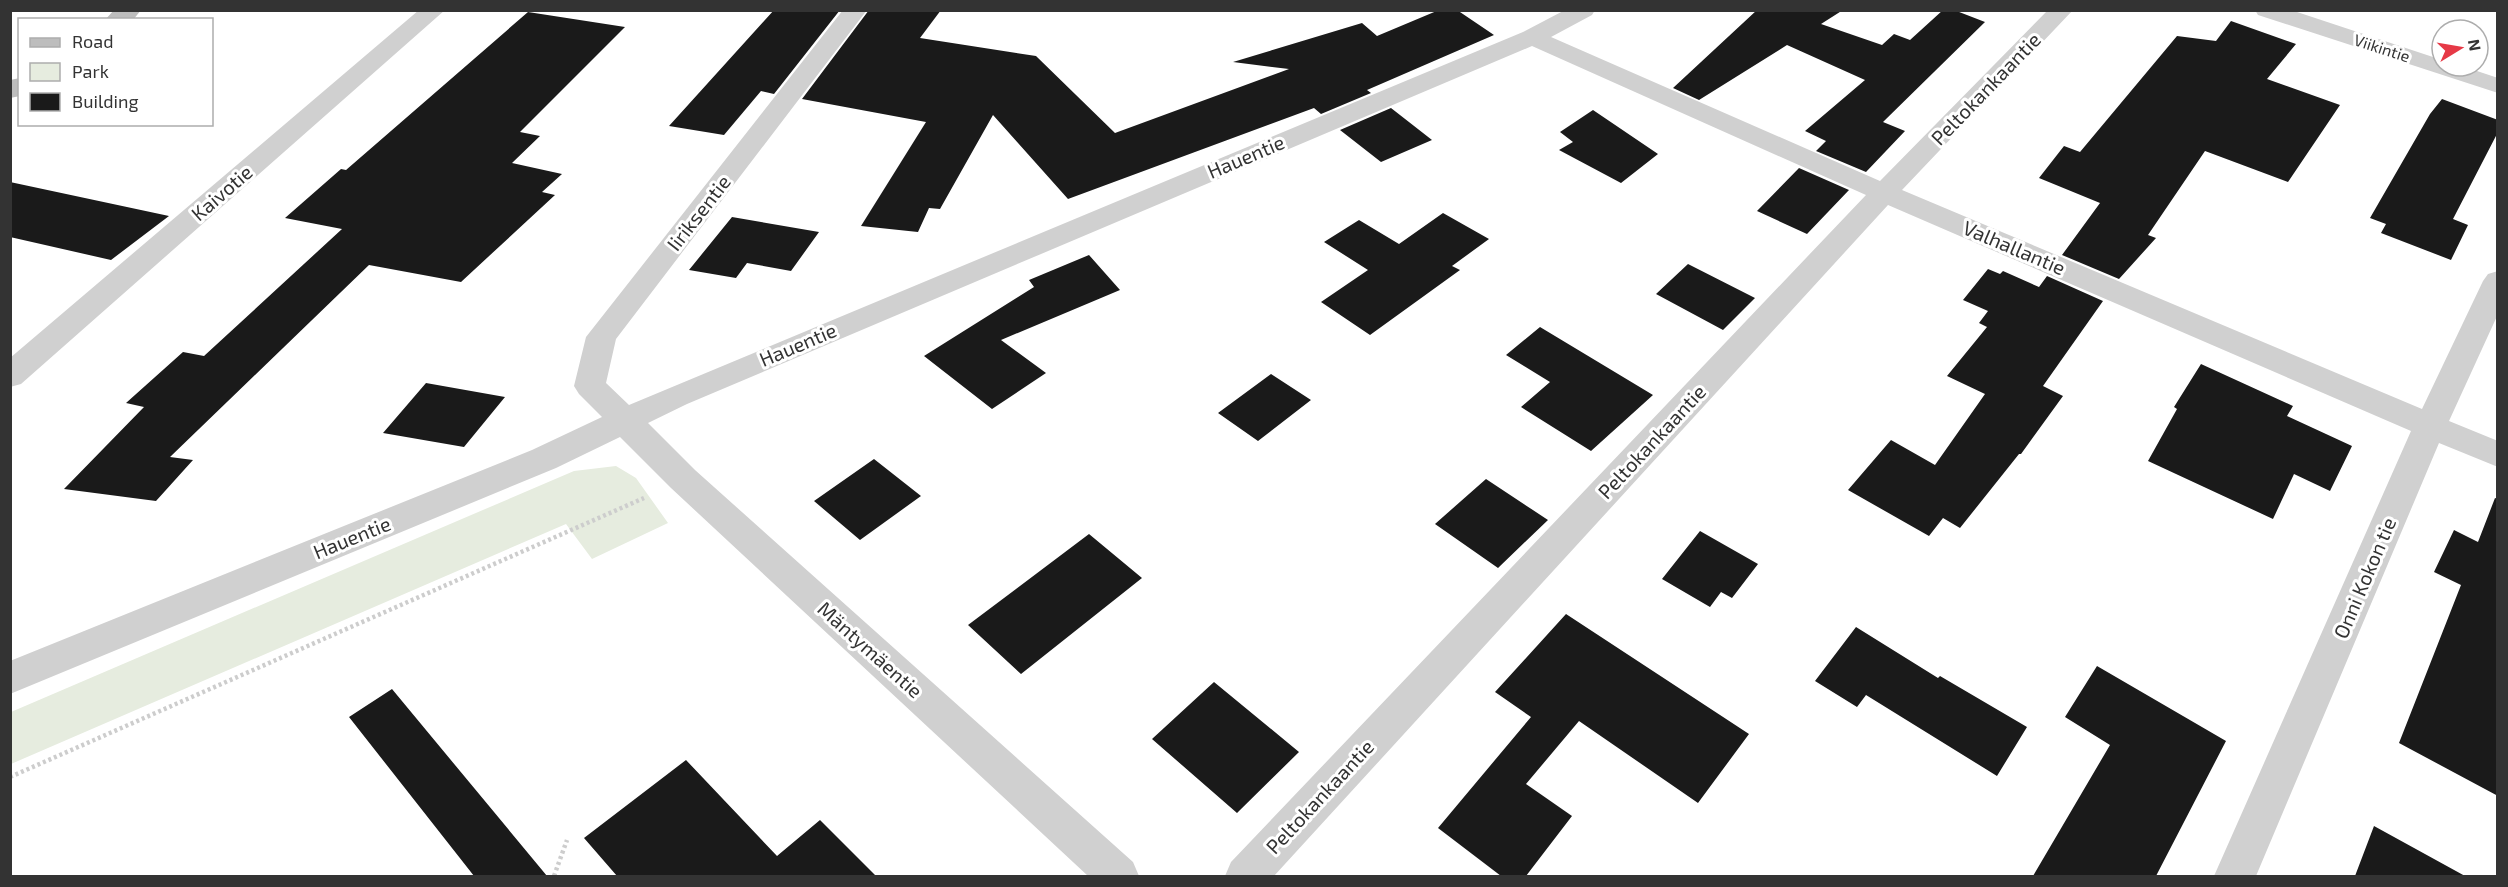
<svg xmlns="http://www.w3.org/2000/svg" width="2508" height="887" viewBox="0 0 2508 887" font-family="'Exo 2',sans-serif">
<rect width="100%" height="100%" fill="#fff"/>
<path fill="#e6ecdf" d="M616 466 636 478 668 523 592 559 566 524 11 764V712L574 471Z"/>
<path fill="#1a1a1a" d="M774 10H840L774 94 761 91 724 135 669 126Z
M869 10H941L920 38 1036 56 1115 133 1289 69 1233 62 1362 23 1377 36 1439 10H1457L1494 35 1367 90 1371 93 1321 114 1314 108 1068 199 993 115 940 209 929 208 918 232 861 226 926 122 802 99Z
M1757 10H1843L1821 24 1882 45 1894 34 1910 40 1943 10H1954L1985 22 1883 122 1905 131 1866 172 1816 151 1826 141 1805 131 1865 80 1787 45 1699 100 1673 88Z
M528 12 625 27 520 132 540 136 512 163 562 174 542 192 555 195 461 282 369 265 170 457 193 460 156 501 64 489 144 407 126 403 183 352 204 356 342 229 285 218 341 169 346 170Z
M2231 21 2296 44 2267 79 2340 105 2288 182 2205 151 2148 235 2156 238 2119 279 2062 255 2100 203 2039 178 2064 146 2080 152 2177 36 2216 41Z
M2442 99 2498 120V132L2453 219 2468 225 2451 260 2381 233 2386 224 2370 218 2430 114Z
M1391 108 1432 140 1381 162 1340 130Z
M1593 110 1658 154 1621 183 1559 150 1573 142 1560 132Z
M1799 168 1849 190 1807 234 1757 211Z
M10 182 169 216 111 260 10 237Z
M1443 213 1489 239 1452 266 1460 270 1370 335 1321 302 1368 270 1324 242 1359 220 1399 244Z
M732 217 819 232 791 271 747 263 736 278 689 270Z
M1089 255 1120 290 1001 340 1046 373 992 409 924 356 1034 287 1029 280Z
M1688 264 1755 298 1723 330 1656 294Z
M1988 269 2000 274 2003 271 2039 287 2047 276 2103 301 2043 386 2063 396 2021 454H2019L1960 528 1943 518 1929 536 1848 490 1891 440 1935 465 1985 394 1947 376 1987 327 1979 323 1988 311 1963 300Z
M1540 327 1653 395 1591 451 1521 407 1550 382 1506 355Z
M2201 364 2293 406 2287 416 2352 446 2330 491 2294 474 2273 519 2148 461 2177 409 2174 407Z
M1271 374 1311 400 1258 441 1218 413Z
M426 383 505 397 464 447 383 433Z
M874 459 921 496 860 540 814 501Z
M1486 479 1548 520 1498 568 1435 524Z
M2495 498 2498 499V796L2399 743 2461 585 2434 572 2454 530 2478 542Z
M1700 531 1758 564 1732 598 1721 592 1710 607 1662 579Z
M1089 534 1142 578 1021 674 968 625Z
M1566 614 1749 734 1698 803 1579 721 1526 784 1572 816 1526 876H1501L1438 828 1531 717 1495 692Z
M1856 627 1938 678 1940 676 2027 727 1997 776 1866 695 1857 707 1815 681Z
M2097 666 2226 741 2156 876H2033L2110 745 2065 717Z
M1214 682 1299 752 1237 813 1152 739Z
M392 689 547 876H474L349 717Z
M686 760 777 856 820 820 876 876H617L584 838Z
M2374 826 2465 876H2355Z"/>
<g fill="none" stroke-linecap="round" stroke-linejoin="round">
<path stroke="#cdcdcd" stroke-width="4.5" stroke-dasharray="3 3" stroke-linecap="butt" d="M10 777 644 498
M554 876 567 840"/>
<path fill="#d0d0d0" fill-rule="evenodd" d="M419 10H445L21 384 10 387V358Z
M843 10H867L616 339 606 383 629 405 1523 32 1565 10H1595L1592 15 1551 37 1880 181 2048 10H2073L1902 190 2422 409 2483 281 2488 274 2498 271V314L2449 421 2498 441V467L2439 443 2256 876H2214L2411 431 1888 205 1274 876H1225L1231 862 1866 195 1532 46 687 404 648 423 695 470 1133 862 1139 876H1088L671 488 620 437 556 468 10 694V661L532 450 602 417 579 394 574 386 586 337Z
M2255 10H2291L2442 60V66H2462L2498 78V93L2258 15Z"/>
<path fill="#bdbdbd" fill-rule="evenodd" d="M114 10H141L133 20H105Z
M20 78V96L10 98V80Z"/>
</g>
<g text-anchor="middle" stroke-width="6" stroke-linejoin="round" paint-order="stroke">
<g font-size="16" fill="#333" stroke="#fff">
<text transform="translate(2382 48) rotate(18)" y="6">Viikintie</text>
</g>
<g font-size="20" fill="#333" stroke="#fff">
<text transform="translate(1986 89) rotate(-46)" y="7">Peltokankaantie</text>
<text transform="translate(1246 157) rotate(-23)" y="7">Hauentie</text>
<text transform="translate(222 193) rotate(-41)" y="7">Kaivotie</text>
<text transform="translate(699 213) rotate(-52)" y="7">Iiriksentie</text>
<text transform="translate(2014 248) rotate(23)" y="7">Valhallantie</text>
<text transform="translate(798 345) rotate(-23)" y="7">Hauentie</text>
<text transform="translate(1652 442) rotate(-47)" y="7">Peltokankaantie</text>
<text transform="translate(352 538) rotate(-22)" y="7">Hauentie</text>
<text transform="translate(2365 578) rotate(-67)" y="7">Onni Kokon tie</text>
<text transform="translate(870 650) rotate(42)" y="7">Mäntymäentie</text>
<text transform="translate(1320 797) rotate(-47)" y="7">Peltokankaantie</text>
</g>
</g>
<rect width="2508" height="887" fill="none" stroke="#333333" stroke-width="24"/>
<rect x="18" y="18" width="195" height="108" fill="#ffffff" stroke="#adadad" stroke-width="1.5"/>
<rect x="30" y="38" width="30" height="9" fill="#bdbdbd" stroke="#adadad" stroke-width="1.5"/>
<text x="72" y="48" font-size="18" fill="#333333">Road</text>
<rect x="30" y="63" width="30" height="18" fill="#e6ecdf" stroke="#adadad" stroke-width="1.5"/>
<text x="72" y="78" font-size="18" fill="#333333">Park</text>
<rect x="30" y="93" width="30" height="18" fill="#1a1a1a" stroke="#adadad" stroke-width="1.5"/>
<text x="72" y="108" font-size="18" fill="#333333">Building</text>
<g transform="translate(2460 48) rotate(79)"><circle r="28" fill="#ffffff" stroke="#adadad" stroke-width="1.5"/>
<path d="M0-4.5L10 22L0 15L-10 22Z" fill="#e63946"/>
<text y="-9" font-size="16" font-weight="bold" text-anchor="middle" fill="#333333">N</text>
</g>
</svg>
